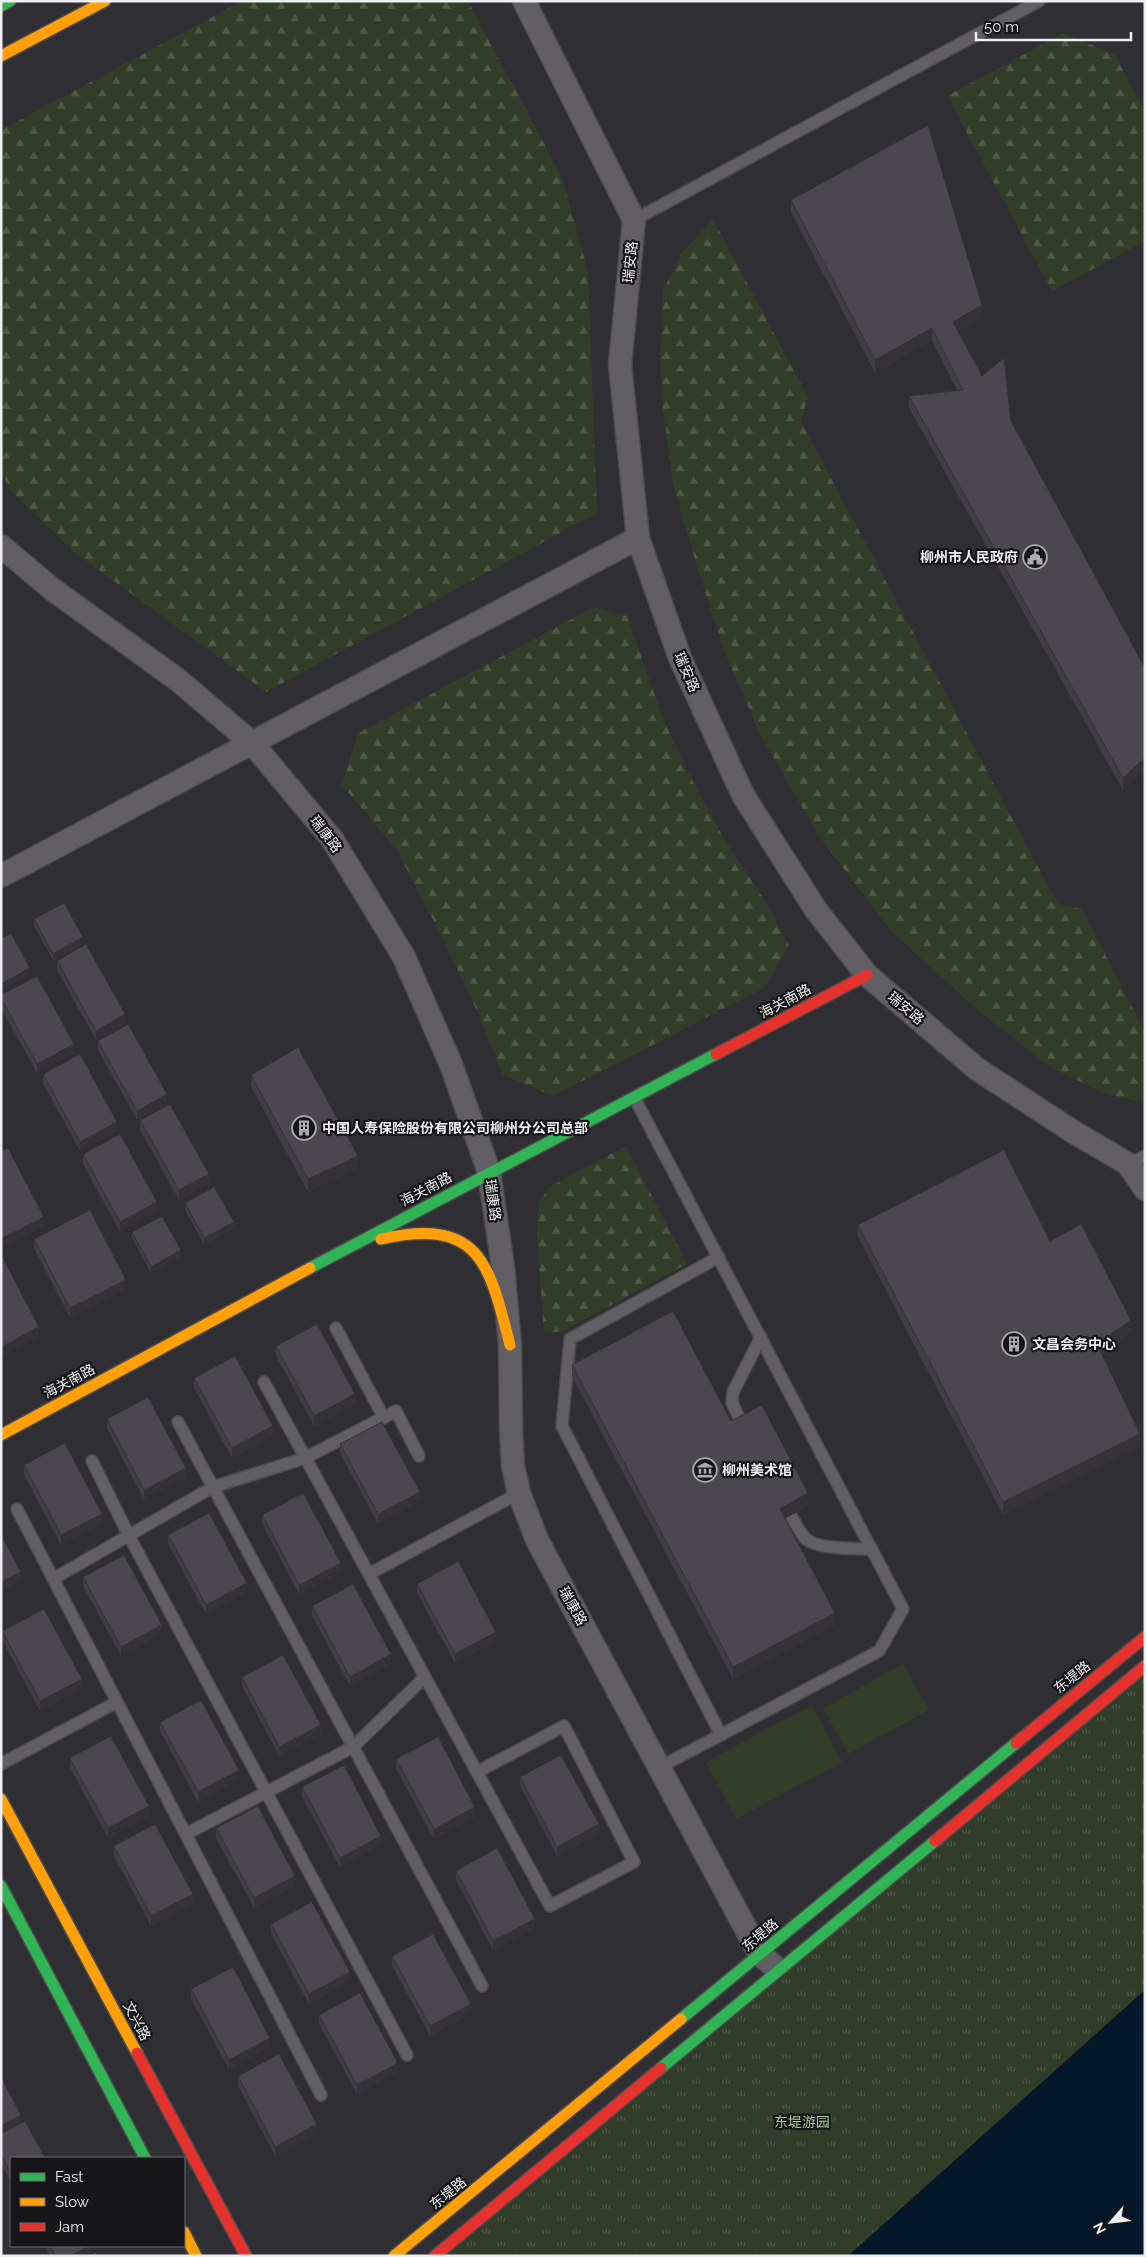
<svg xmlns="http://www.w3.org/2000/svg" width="1146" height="2257" viewBox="0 0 1146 2257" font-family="Raleway,'Noto Sans SC',sans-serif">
<defs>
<pattern id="grass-tufts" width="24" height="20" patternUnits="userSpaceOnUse" patternTransform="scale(1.25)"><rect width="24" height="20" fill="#313d28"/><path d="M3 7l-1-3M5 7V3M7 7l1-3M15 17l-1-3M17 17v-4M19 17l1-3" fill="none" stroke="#4f5948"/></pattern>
<pattern id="forest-firs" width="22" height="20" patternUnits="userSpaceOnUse" patternTransform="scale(1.25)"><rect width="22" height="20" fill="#313d28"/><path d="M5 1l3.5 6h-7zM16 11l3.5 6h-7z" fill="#4f5948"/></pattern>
</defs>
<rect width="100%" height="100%" fill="#2f2e32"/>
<path fill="url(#grass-tufts)" d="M1145 1666V1990L848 2256H435Z"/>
<path fill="url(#forest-firs)" d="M242 1H468L562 177 588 271 597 513 266 692 74 552 10 490 1 472V130Z
M1063 33 1114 54 1145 111V241L1052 291 947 96Z
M713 219 808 397 801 422 1058 904 1082 909 1145 1032V1100L1134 1101 1101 1092 1050 1067 980 1012 890 930 818 835 760 734 723 648 699 573 673 484 662 402 660 357 663 290 681 254Z
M594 607 627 616 664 721 689 774 723 837 766 902 789 945 764 988 553 1096 503 1075 478 1013 440 933 396 849 342 785 358 733Z
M626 1146 687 1264 563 1331 544 1333 537 1236 539 1203 549 1187Z"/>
<path fill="#313d28" d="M903 1664 929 1710 848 1754 823 1708Z
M812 1705 842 1762 736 1819 706 1762Z"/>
<path fill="#041829" d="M1145 1990V2256H848Z"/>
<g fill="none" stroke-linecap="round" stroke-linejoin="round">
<g stroke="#4b4a4d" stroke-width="14">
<path id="lane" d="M634 220 1039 1
M634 1097 903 1609 879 1651 660 1767
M1128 1164 1145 1156
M719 1257 570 1339 562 1426 721 1735
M336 1328 384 1418
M264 1382 550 1906 634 1862 564 1726 477 1772
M178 1422 482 1986
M744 1427 732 1403 733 1392 761 1337
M92 1461 129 1536 407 2055
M17 1509 321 2095
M791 1515C795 1523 799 1532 806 1539 819 1550 855 1548 872 1549
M369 1574 519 1493
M53 1579 213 1487 305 1458 396 1411 419 1456
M1 1764 117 1702
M186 1834 353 1747 425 1677"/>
</g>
<g stroke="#4b4a4d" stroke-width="25">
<path id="street" d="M524 1 634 220 620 365 638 538 680 658 743 795 816 910 867 975 977 1069 1072 1131 1128 1164 1145 1189
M1 546 52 589 178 680 252 743 332 839 404 957 452 1067 489 1172 503 1267 510 1345 511 1430 513 1466 519 1493 537 1540 760 1955 773 1965
M1 876 638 538"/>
</g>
<g stroke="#4b4a4d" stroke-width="14">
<path id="fast" d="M1 6 10 1
M310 1268 716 1054
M1 1886 145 2158
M681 2019 1016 1743
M661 2068 935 1841"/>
</g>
<g stroke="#4b4a4d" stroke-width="14">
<path id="slow" d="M1 56 105 1
M381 1239C480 1217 489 1263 510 1345
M1 1435 310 1268
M1 1799 137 2053
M184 2232 196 2256
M394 2256 681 2019"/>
</g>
<g stroke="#4b4a4d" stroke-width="14">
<path id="jam" d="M716 1054 867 975
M1016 1743 1145 1637
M935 1841 1145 1666
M137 2053 246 2256
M435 2256 661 2068"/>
</g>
<use href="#lane" stroke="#615f63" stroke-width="11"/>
<use href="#street" stroke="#615f63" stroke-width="22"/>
<use href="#fast" stroke="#30b455" stroke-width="11"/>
<use href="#slow" stroke="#ff9f0a" stroke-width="11"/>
<use href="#jam" stroke="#e5322d" stroke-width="11"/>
</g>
<path fill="#403d44" d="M791 200 982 317 958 331 982 376 1011 421 1145 668 1123 790 909 408V396L957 390 932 340 875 373 791 212Z
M34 919 83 944 53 960 34 926Z
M57 961 125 1024 96 1040 57 970Z
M1 995 74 1053 37 1073 1 1008Z
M98 1041 167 1104 137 1120 98 1050Z
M43 1074 117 1131 80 1151 43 1083Z
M251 1075 358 1168 308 1192 251 1087Z
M140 1120 209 1183 179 1200 140 1130Z
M83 1154 157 1212 120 1232 83 1164Z
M185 1203 234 1228 204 1245 185 1210Z
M858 1225 1050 1241 1131 1332 1102 1353 1140 1447 1003 1515 858 1237Z
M132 1232 181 1257 151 1273 132 1238Z
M34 1239 126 1289 70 1318 34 1248Z
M276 1346 355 1404 314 1426 276 1356Z
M572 1365 731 1421 808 1506 785 1518 835 1625 733 1679 572 1377Z
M194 1378 273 1436 232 1458 194 1388Z
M107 1419 186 1477 144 1499 107 1429Z
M340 1444 420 1501 378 1524 340 1453Z
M24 1465 102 1523 61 1545 24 1475Z
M262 1515 341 1573 299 1594 262 1524Z
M168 1535 247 1592 206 1614 168 1544Z
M83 1577 162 1634 121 1656 83 1586Z
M417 1584 496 1641 455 1663 417 1593Z
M312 1606 391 1664 350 1686 312 1616Z
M2 1631 82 1688 40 1711 2 1640Z
M242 1677 321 1734 279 1756 242 1686Z
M160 1722 239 1779 198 1802 160 1731Z
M70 1758 149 1816 108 1838 70 1768Z
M396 1759 475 1817 434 1839 396 1769Z
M520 1777 599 1834 557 1856 520 1786Z
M302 1787 381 1845 340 1867 302 1797Z
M216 1828 295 1886 254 1908 216 1838Z
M114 1846 193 1904 151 1926 114 1856Z
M456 1871 535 1928 493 1950 456 1880Z
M271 1924 350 1981 309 2004 271 1934Z
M392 1956 471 2013 430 2036 392 1965Z
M191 1989 270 2047 229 2069 191 1999Z
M319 2015 398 2072 357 2094 319 2024Z
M238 2076 317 2134 275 2156 238 2086Z
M1 2077 21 2123 11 2158V2182L1 2164Z
M45 2246H91V2254L88 2256H50Z"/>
<path fill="#343237" d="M982 305V317L953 334V322Z
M932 328V340L875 373V360Z
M1145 758V770L1123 790V778Z
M83 937V944L53 960V954Z
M30 968V975L1 991V984Z
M125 1014V1024L96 1040V1031Z
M74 1044V1053L37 1073V1064Z
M167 1094V1104L137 1120V1111Z
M117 1122V1131L80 1151V1142Z
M358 1156V1168L308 1192V1179Z
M209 1174V1183L179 1200V1190Z
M157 1202V1212L120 1232V1222Z
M44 1217V1227L1 1249V1239Z
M234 1222V1228L204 1245V1238Z
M181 1250V1257L151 1273V1267Z
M126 1280V1289L70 1318V1308Z
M1131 1320V1332L1097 1356V1344Z
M39 1327V1337L1 1356V1347Z
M355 1394V1404L314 1426V1416Z
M273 1426V1436L232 1458V1448Z
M1140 1434V1447L1003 1515V1502Z
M186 1468V1477L144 1499V1490Z
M420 1492V1501L378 1524V1514Z
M808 1493V1506L780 1521V1509Z
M102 1514V1523L61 1545V1535Z
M341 1563V1573L299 1594V1585Z
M21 1572V1581L1 1592V1582Z
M247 1583V1592L206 1614V1605Z
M835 1613V1625L733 1679V1667Z
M162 1625V1634L121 1656V1647Z
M496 1632V1641L455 1663V1654Z
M391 1654V1664L350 1686V1677Z
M82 1679V1688L40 1711V1701Z
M321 1725V1734L279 1756V1747Z
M239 1770V1779L198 1802V1792Z
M149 1806V1816L108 1838V1828Z
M475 1807V1817L434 1839V1829Z
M599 1824V1834L557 1856V1847Z
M381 1836V1845L340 1867V1858Z
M295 1876V1886L254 1908V1898Z
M193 1894V1904L151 1926V1916Z
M535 1919V1928L493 1950V1941Z
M350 1972V1981L309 2004V1994Z
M471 2004V2013L430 2036V2026Z
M270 2038V2047L229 2069V2060Z
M398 2063V2072L357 2094V2085Z
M21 2115V2124L1 2135V2126Z
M317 2124V2134L275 2156V2147Z
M89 2246H91V2254L88 2256H70Z"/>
<path fill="#4a474f" stroke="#343237" d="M928 125 982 305 953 322 982 376 1004 358 1011 421 1145 668V758L1123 778 909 396 963 390 932 328 875 360 791 200Z
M64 903 83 937 53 954 34 919Z
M11 933 30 968 1 984V939Z
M86 944 125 1014 96 1031 57 961Z
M37 976 74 1044 37 1064 1 998V995Z
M128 1024 167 1094 137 1111 98 1041Z
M298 1047 358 1156 308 1179 251 1075Z
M80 1054 117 1122 80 1142 43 1074Z
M170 1104 209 1174 179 1190 140 1120Z
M120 1134 157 1202 120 1222 83 1154Z
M8 1148 44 1217 1 1239V1151Z
M1004 1150 1050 1241 1081 1224 1131 1320 1097 1344 1140 1434 1003 1502 858 1225Z
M214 1187 234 1222 204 1238 185 1203Z
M90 1210 126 1280 70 1308 34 1239Z
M162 1216 181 1250 151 1267 132 1232Z
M3 1258 39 1327 1 1347V1259Z
M673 1311 731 1421 762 1405 808 1493 780 1509 835 1613 733 1667 572 1365Z
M317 1324 355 1394 314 1416 276 1346Z
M235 1356 273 1426 232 1448 194 1378Z
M148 1397 186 1468 144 1490 107 1419Z
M382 1422 420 1492 378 1514 340 1444Z
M65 1443 102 1514 61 1535 24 1465Z
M303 1493 341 1563 299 1585 262 1515Z
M209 1513 247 1583 206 1605 168 1535Z
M1 1535 21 1572 1 1582Z
M124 1555 162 1625 121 1647 83 1577Z
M458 1561 496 1632 455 1654 417 1584Z
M353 1584 391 1654 350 1677 312 1606Z
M44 1609 82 1679 40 1701 2 1631Z
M283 1655 321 1725 279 1747 242 1677Z
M201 1700 239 1770 198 1792 160 1722Z
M111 1736 149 1806 108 1828 70 1758Z
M438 1737 475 1807 434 1829 396 1759Z
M561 1755 599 1824 557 1847 520 1777Z
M344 1765 381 1836 340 1858 302 1787Z
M258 1806 295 1876 254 1898 216 1828Z
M155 1824 193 1894 151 1916 114 1846Z
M497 1848 535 1919 493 1941 456 1871Z
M312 1902 350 1972 309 1994 271 1924Z
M433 1934 471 2004 430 2026 392 1956Z
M233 1967 270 2038 229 2060 191 1989Z
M360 1993 398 2063 357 2085 319 2015Z
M279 2054 317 2124 275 2147 238 2076Z
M1 2077 21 2115 1 2126Z
M25 2121 45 2158H11V2173L1 2154V2134Z
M50 2246H89L70 2256H55Z
M96 2252 98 2256H89Z"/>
<defs>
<g id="civic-ring" transform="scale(1.25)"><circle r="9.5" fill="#161618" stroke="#abaaae" stroke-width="1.5"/><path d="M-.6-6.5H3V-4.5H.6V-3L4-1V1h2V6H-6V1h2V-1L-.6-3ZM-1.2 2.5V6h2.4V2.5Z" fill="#abaaae"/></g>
<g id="building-ring" transform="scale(1.25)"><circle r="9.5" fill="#161618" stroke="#abaaae" stroke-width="1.5"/><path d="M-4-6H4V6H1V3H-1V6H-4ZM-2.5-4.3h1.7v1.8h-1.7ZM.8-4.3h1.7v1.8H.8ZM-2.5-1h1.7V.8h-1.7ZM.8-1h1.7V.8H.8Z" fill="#abaaae"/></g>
<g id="museum-ring" transform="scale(1.25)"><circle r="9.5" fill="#161618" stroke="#abaaae" stroke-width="1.5"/><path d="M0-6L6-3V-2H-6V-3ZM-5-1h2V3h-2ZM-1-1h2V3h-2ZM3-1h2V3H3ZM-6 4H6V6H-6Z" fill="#abaaae"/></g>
</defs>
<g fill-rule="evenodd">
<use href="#civic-ring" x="1035" y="557"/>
<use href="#building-ring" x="304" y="1128"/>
<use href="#building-ring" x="1014" y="1344"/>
<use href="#museum-ring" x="705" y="1470"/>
</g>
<g text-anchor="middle" stroke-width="4.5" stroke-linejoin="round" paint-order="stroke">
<g font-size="14" fill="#eeedf1" stroke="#161618">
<text transform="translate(630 262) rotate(-84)" y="5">瑞安路</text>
<text transform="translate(687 672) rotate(66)" y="5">瑞安路</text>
<text transform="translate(326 834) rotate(53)" y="5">瑞康路</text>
<text transform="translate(785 1001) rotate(-28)" y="5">海关南路</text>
<text transform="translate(906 1008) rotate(40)" y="5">瑞安路</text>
<text transform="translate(426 1189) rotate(-28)" y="5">海关南路</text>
<text transform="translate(493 1200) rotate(82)" y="5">瑞康路</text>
<text transform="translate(69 1381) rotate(-28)" y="5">海关南路</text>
<text transform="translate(573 1606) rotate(61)" y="5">瑞康路</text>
<text transform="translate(1072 1677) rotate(-39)" y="5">东堤路</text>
<text transform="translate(760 1935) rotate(-40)" y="5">东堤路</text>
<text transform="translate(137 2021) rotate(62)" y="5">文兴路</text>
<text transform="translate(448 2193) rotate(-39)" y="5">东堤路</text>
</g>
<g font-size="14" font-weight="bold" fill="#eeedf1" stroke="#161618" text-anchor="start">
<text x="1018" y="562" text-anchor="end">柳州市人民政府</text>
<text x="322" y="1133">中国人寿保险股份有限公司柳州分公司总部</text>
<text x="1032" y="1349">文昌会务中心</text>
<text x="722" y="1475">柳州美术馆</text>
</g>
<g font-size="14" fill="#abca95" stroke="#161618">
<text x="802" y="2127">东堤游园</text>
</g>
</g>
<rect width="1146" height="2257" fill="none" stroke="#eeedf1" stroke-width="5"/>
<rect x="10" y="2157" width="175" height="90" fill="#161618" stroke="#6c6c6f"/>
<rect x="20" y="2173" width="25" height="8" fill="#30b455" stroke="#6c6c6f"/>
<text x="55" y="2182" font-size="15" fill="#eeedf1">Fast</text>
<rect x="20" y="2198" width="25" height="8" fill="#ff9f0a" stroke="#6c6c6f"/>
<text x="55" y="2207" font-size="15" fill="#eeedf1">Slow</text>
<rect x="20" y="2223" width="25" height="8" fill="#e5322d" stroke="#6c6c6f"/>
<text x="55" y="2232" font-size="15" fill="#eeedf1">Jam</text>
<g transform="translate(1111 2222) rotate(242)" stroke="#161618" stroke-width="4" paint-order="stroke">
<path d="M0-4L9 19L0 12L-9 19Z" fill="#eeedf1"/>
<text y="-8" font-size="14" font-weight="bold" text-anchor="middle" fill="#eeedf1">N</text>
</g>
<path d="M976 32v8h155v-8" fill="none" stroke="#eeedf1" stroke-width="2.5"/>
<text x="984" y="32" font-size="15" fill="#eeedf1" stroke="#161618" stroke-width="4" paint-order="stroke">50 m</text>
</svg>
